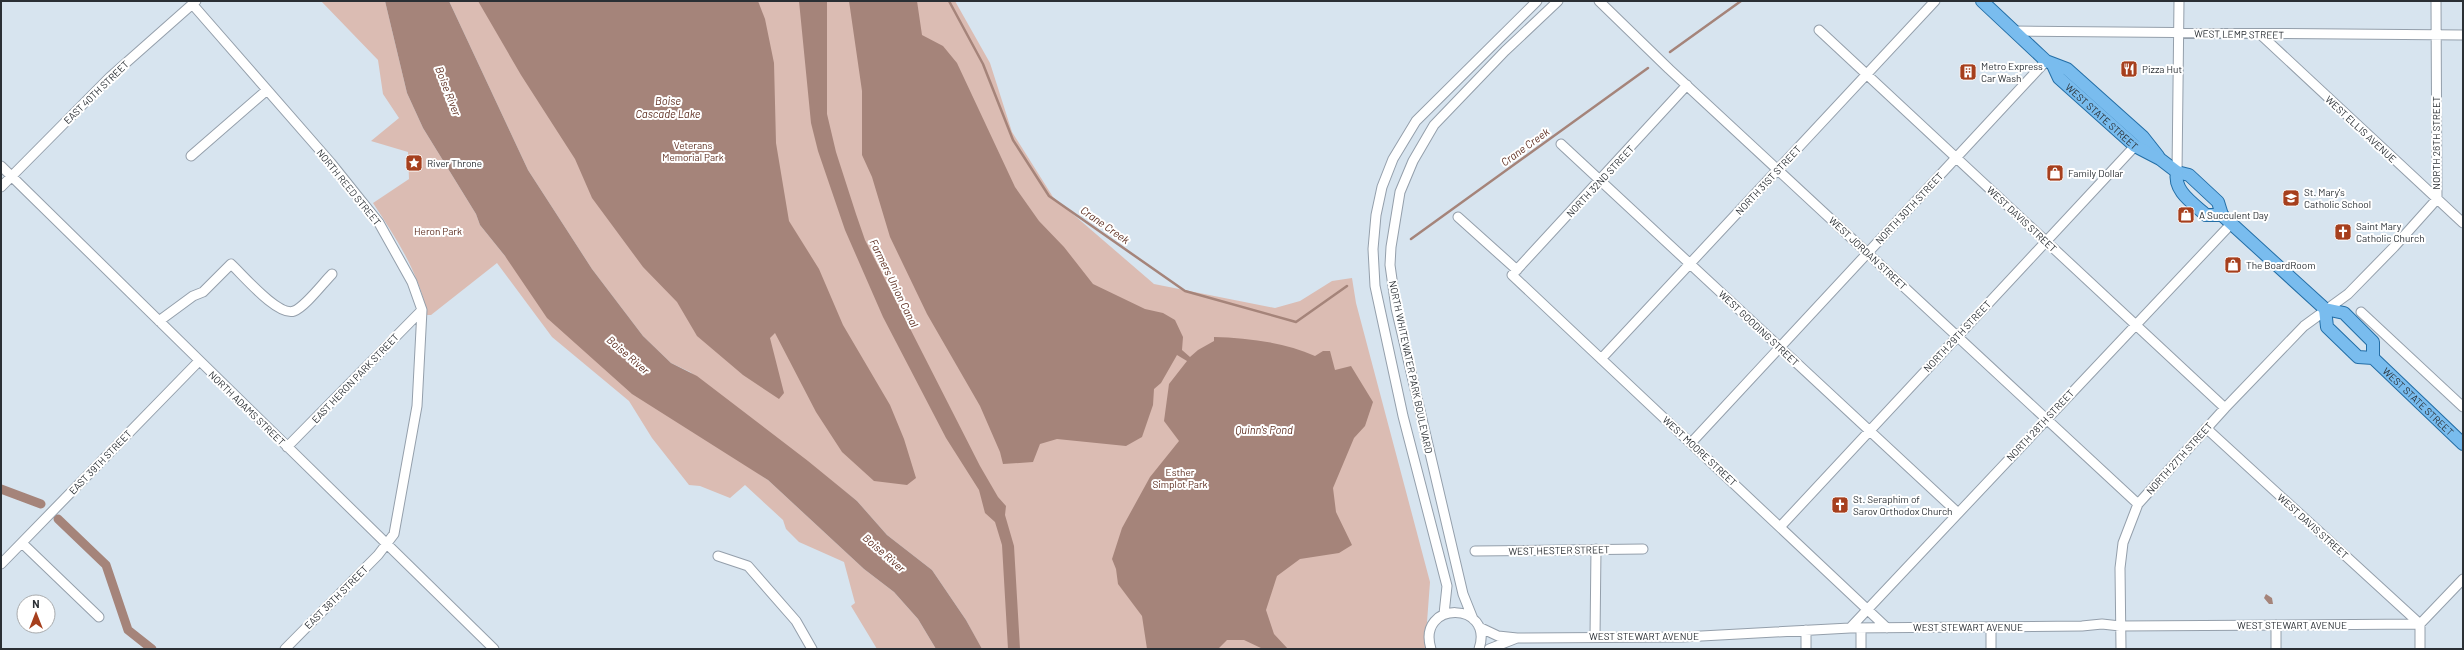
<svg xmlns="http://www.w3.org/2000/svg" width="2464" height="650" viewBox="0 0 2464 650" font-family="Barlow,sans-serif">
<rect width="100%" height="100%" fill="#d7e4ef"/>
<path fill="#dbbcb3" d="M321 1H385L407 93 423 128 476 214 480 225 505 256 724 450 768 480 864 569 894 592 918 619 936 649H877L851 606 855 603 844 562 799 542 786 529 783 520 745 485 730 498 700 486 689 485 652 438 629 401 552 337 497 263 431 315H427C420 274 396 238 373 203L409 179 408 152 371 141 399 118 383 94 378 60Z
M449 1H955L990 63 1012 132 1053 197 1154 284 1275 308 1300 301 1332 281 1352 278 1356 303 1430 582 1425 649 981 648 966 620 932 570 887 535 857 501 690 372 671 363 643 336 592 269 528 170Z"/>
<path fill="#a5847a" d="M385 1H449L528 170 592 269 643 336 671 363 697 376 808 461 857 501 887 535 932 570 966 620 982 649H936L918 619 894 592 864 569 768 480 632 394 547 318 505 256 480 225 476 214 423 128 407 93Z
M478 1H758L765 19 774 63 776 143 789 221 819 269 843 325 890 405 904 439 916 478 907 485 874 481 842 452 816 412 775 333 770 338 784 393 779 399 743 375 697 336 677 302 643 267 592 198 575 159 521 75Z
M799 1H827V114L836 152 856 214 865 240 980 466 998 497 1006 506 1005 515 1014 546 1020 649H1008L1002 545 995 522 985 513 979 490 946 438 883 317 845 230 818 151 811 123Z
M849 1H917L922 35 943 46 957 63 1015 187 1039 221 1064 247 1093 284 1145 309 1163 313 1175 320 1183 337 1182 350 1190 357 1198 350 1214 341V337C1247 338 1285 342 1315 356L1323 351H1330L1335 370 1351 366 1373 402 1365 426 1354 438 1333 488 1336 512 1352 545 1339 553 1300 559 1277 576 1266 610 1274 634 1288 649H1263L1244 640H1227L1218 649H1147L1142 616 1118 584 1116 569 1112 559 1122 528 1150 477 1179 441 1164 421 1169 384 1187 361 1177 355 1161 383 1154 389 1153 405 1142 437 1126 446 1057 439 1040 444 1033 462 1003 464 1000 452 980 406 927 314 890 237 872 177 862 155V91Z
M2266 594 2272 598 2273 604H2269L2264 598Z"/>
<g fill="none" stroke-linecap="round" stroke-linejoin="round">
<path stroke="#a5847a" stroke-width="2.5" d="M949 1 983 64 1013 140 1049 196 1185 291 1296 322 1347 286
M1670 52 1741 1
M1411 239 1648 68"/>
<path stroke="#a5847a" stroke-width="9" d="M1 489 41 504
M58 519 106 565 128 630 152 649"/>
<g stroke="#949fab" stroke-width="11">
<path id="minor" d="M1599 1 1669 69 2138 504
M193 5 331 163 379 223 412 282 422 310 417 406 394 534 378 555 285 649
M1819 30 2225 408
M2014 31 2463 35
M2260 34 2463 223
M1687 85 1512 275 1887 628
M1561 144 1957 512
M191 156 267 90
M1 166 494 649
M2177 172 2179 1
M1 187 110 77 196 1
M1458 217 1517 270
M2361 312 2463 407
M159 321 193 296 203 292 231 264C243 275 278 317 294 311 305 307 323 283 332 274
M1601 359 1935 1
M2206 428 2420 624
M1691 443 2046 61
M287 447 422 310
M1780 527 2135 146
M22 543 99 617
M1475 551 1643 549
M718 556 748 566 796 621 812 649
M1 564 199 361
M1444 614 1447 586 1403 416 1375 286 1373 249 1376 215 1382 187 1393 159 1416 121 1537 1
M1473 619 1463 594 1396 308 1390 265 1391 247 1400 192 1413 161 1434 125 1505 51 1558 1
M2276 625V649
M1479 627 1498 636 1517 638 1683 637 1850 628 2082 626 2102 624 2120 626 2420 624
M1991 627V649
M1850 628 2232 223
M1861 628V649
M1595 637 1596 549
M1431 649C1416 600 1495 601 1479 649
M1489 649 1517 638
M1806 649V630
M2121 649 2120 568 2123 543 2138 504 2225 408 2304 326 2348 294 2394 247 2437 199 2436 1
M2420 649V624L2463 579"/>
</g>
<g stroke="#236ea6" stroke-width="14">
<g id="major">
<path d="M1982 1 2046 61 2067 69 2143 137 2158 156"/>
<path id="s1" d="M2053 65 2059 78 2135 146 2160 159 2177 172 2189 175 2218 202 2222 215 2325 309 2344 313 2373 342V358"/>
<path d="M2177 172C2173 191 2193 203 2206 215H2222"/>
<path id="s2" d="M2325 309 2327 327 2358 357 2373 358 2463 444"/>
</g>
</g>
<use href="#minor" stroke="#fff" stroke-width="9"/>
<use href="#major" stroke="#79bcee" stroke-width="12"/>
</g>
<defs>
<g id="restaurant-square" transform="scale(0.9)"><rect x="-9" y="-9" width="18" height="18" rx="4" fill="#a63f1d" stroke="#fff"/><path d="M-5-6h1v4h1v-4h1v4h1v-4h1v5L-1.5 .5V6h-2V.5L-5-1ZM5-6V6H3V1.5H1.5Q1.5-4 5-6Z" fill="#fff"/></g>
<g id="building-square" transform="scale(0.9)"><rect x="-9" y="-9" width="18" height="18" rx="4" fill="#a63f1d" stroke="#fff"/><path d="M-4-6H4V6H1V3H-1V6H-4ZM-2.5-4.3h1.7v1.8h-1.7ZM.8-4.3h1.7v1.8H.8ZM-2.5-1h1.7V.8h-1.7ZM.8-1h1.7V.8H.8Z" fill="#fff"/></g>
<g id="sight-square" transform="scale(0.9)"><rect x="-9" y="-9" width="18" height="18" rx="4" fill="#a63f1d" stroke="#fff"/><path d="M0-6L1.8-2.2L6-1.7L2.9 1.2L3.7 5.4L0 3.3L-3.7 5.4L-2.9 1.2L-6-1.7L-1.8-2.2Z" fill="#fff"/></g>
<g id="shop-square" transform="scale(0.9)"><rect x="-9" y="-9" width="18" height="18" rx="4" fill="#a63f1d" stroke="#fff"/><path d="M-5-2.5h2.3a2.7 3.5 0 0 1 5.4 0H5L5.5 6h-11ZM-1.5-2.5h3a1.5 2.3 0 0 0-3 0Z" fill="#fff"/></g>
<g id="school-square" transform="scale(0.9)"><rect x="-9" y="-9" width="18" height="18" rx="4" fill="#a63f1d" stroke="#fff"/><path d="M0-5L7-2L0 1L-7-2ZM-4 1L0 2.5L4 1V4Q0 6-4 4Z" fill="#fff"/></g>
<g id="church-square" transform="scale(0.9)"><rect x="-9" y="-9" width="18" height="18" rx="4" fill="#a63f1d" stroke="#fff"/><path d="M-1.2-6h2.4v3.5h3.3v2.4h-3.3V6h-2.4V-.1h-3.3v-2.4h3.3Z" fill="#fff"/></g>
</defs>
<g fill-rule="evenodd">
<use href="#restaurant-square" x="2129" y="69"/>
<use href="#building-square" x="1968" y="72"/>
<use href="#sight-square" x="414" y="163"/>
<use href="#shop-square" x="2055" y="173"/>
<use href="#school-square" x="2291" y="198"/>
<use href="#shop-square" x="2186" y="215"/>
<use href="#church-square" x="2343" y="232"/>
<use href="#shop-square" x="2233" y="265"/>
<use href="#church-square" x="1840" y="505"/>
</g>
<g text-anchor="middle" stroke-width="4" stroke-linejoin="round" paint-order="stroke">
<g font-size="10" fill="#2a2f34" stroke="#fff">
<text transform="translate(2239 34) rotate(1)" y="4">WEST LEMP STREET</text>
<text transform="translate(96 92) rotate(-44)" y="4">EAST 40TH STREET</text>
<text dy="4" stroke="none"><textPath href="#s1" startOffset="72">WEST STATE STREET</textPath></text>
<text transform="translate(2361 129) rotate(43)" y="4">WEST ELLIS AVENUE</text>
<text transform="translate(2436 143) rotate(-90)" y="4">NORTH 26TH STREET</text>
<text transform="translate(1768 180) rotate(-47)" y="4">NORTH 31ST STREET</text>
<text transform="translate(1600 181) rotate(-47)" y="4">NORTH 32ND STREET</text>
<text transform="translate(349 187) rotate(51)" y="4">NORTH REED STREET</text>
<text transform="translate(1909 208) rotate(-47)" y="4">NORTH 30TH STREET</text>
<text transform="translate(2022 219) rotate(43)" y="4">WEST DAVIS STREET</text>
<text transform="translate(1868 253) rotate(43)" y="4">WEST JORDAN STREET</text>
<text transform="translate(1759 328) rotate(43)" y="4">WEST GOODING STREET</text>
<text transform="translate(1957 336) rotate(-47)" y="4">NORTH 29TH STREET</text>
<text transform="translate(1411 367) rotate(78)" y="4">NORTH WHITEWATER PARK BOULEVARD</text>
<text transform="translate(355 378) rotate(-46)" y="4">EAST HERON PARK STREET</text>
<text dy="4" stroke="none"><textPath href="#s2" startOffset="139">WEST STATE STREET</textPath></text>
<text transform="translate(247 408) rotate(44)" y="4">NORTH ADAMS STREET</text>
<text transform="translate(2040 425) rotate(-47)" y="4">NORTH 28TH STREET</text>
<text transform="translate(1700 451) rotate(43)" y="4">WEST MOORE STREET</text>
<text transform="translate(2179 458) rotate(-48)" y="4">NORTH 27TH STREET</text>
<text transform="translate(100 462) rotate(-46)" y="4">EAST 39TH STREET</text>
<text transform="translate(2313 526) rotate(42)" y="4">WEST DAVIS STREET</text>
<text transform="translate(1559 550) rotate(-1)" y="4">WEST HESTER STREET</text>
<text transform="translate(336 597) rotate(-45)" y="4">EAST 38TH STREET</text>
<text x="2292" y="629">WEST STEWART AVENUE</text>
<text x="1968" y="631">WEST STEWART AVENUE</text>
<text x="1644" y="640">WEST STEWART AVENUE</text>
</g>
<g font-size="10" fill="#2a2f34" stroke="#fff" text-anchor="start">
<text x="1981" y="70">Metro Express<tspan x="1981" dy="12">Car Wash</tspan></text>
<text x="2142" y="73">Pizza Hut</text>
<text x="427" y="167">River Throne</text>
<text x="2068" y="177">Family Dollar</text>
<text x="2304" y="196">St. Mary's<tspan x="2304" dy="12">Catholic School</tspan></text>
<text x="2199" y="219">A Succulent Day</text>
<text x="2356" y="230">Saint Mary<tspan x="2356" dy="12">Catholic Church</tspan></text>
<text x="2246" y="269">The BoardRoom</text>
<text x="1853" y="503">St. Seraphim of<tspan x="1853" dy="12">Sarov Orthodox Church</tspan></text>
</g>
<g font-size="10" fill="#5c2c1e" stroke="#fff">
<text x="693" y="149">Veterans<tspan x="693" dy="12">Memorial Park</tspan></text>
<text x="438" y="235">Heron Park</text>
<text x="1180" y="476">Esther<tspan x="1180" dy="12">Simplot Park</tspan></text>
</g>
<g font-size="11" font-style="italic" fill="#5d2d1f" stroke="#fff">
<text transform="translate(448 91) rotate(69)" y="4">Boise River</text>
<text x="668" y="105">Boise<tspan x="668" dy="13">Cascade Lake</tspan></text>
<text transform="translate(1525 147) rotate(-36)" y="4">Crane Creek</text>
<text transform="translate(1105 225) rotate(35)" y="4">Crane Creek</text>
<text transform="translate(894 283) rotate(64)" y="4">Farmers Union Canal</text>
<text transform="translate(628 355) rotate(41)" y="4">Boise River</text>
<text x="1264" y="434">Quinn's Pond</text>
<text transform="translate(884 553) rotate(41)" y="4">Boise River</text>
</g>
</g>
<rect width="2464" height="650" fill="none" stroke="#2a2f34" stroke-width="4"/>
<g transform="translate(36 614)"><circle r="19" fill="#ffffff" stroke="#aaacae"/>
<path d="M0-3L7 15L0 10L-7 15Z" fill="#a63f1d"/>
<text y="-6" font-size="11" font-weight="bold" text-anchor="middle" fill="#2a2f34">N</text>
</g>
</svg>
